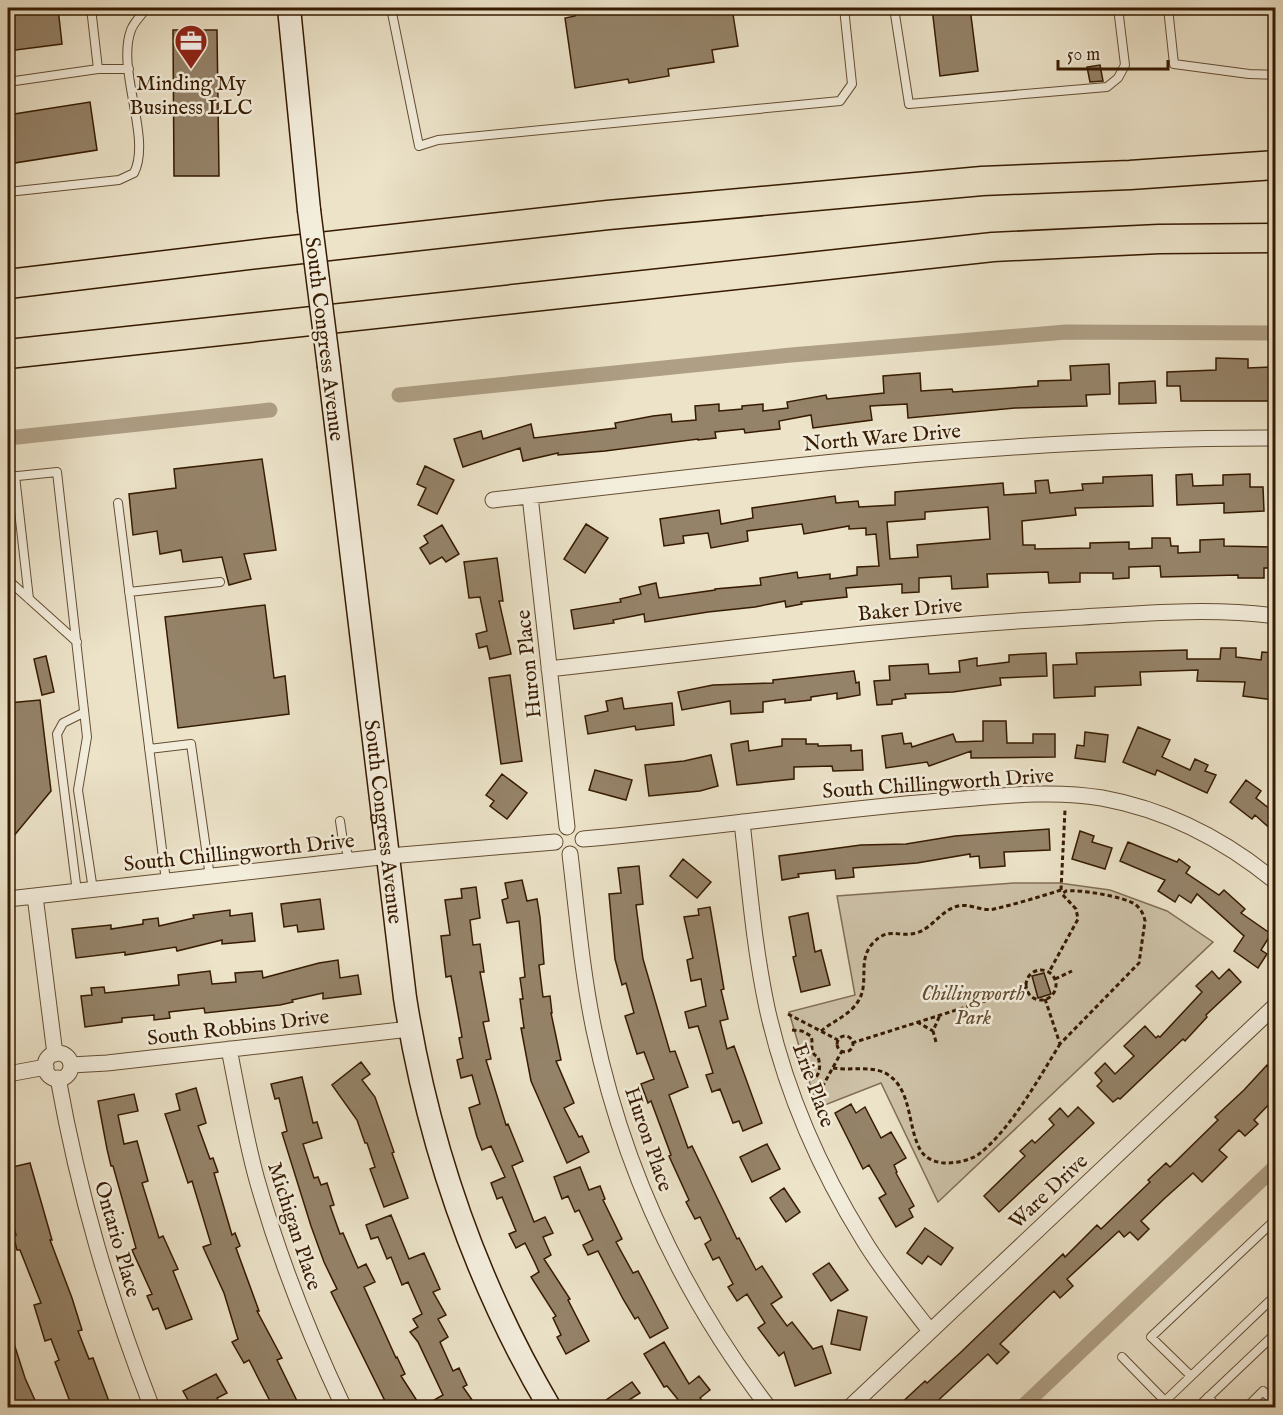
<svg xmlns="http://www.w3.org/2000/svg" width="1283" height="1415" viewBox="0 0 1283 1415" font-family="'IM FELL English',serif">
<rect width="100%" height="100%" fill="#ece3c9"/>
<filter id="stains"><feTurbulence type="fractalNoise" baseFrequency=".00333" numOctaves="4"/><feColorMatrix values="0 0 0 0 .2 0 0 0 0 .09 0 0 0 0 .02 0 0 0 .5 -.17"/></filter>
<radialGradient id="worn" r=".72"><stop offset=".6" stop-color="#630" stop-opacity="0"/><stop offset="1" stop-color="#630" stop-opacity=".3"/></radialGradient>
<path fill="#cdc1a7" stroke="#826e54" stroke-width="1.5" d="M1014 883H1059L1110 890 1167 911 1213 942 938 1202 881 1083 817 1108 789 1012 855 995 837 896Z"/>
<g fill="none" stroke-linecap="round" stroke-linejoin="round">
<path stroke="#ae9f85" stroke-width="15" d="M399 395 791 355 1066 332 1276 333
M8 438 270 410
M1021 1408 1276 1166"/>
</g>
<path fill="#958369" stroke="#361b00" stroke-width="1.5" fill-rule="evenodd" d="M8 8H58L62 44 8 51Z
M574 8H732L738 46 712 50 714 62 668 69 669 76 629 83 628 79 575 88 565 18 575 16Z
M932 8H970L978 71 940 76Z
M173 30H217L219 176H174Z
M1100 65 1103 81 1090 82 1087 67Z
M90 102 97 150 8 164V115Z
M1216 358 1248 359V368L1275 367V401H1181L1180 386H1167V372L1216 370Z
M1109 364 1110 394 1086 395 1087 406 1015 408 908 418 907 404 870 406 872 420 813 428 811 415 779 421 780 429 745 433 744 429 715 432 716 438 698 440V439L605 451 558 455V453L523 461 520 448 463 467 454 439 481 431 483 439 531 424 534 438 616 428 615 423 653 416 671 414 672 422 696 420 695 406 719 404V411L742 409V406L763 404V411L788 408 787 402 826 395 827 399 884 393 883 376 920 373 921 391 952 389 953 392 1038 386V381L1071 380 1070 366Z
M1155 381 1156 403 1119 404V383Z
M262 459 276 550 244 554 251 579 229 585 222 557 183 562 181 550 160 554 157 531 133 535 129 494 176 488 174 469Z
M425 466 454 480 437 514 418 505 426 488 417 484Z
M1192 474 1193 486 1223 485V475L1250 474V487H1263L1264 511 1224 513V503L1177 505 1176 475Z
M1152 475 1153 506 1075 508 1076 515 1022 521 1023 545H1035V549L1090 548V543L1129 542V549L1152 548V538H1170L1171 546H1178V553L1200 552V540L1224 539V546L1274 547 1273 568H1264V578H1238V575L1161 577 1160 566 1129 567V578L1113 579V573H1080V582L1049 583 1048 572 987 574 988 587 952 589 951 576 919 578V592L902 593V584L846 588 847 597 801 602 802 604 786 607 785 601 755 607 708 612 645 622 644 614 613 620 614 623 574 629 571 610 621 602 620 599 641 594 639 587 656 583 659 598 715 590V589L761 585 760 578 797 572 798 578 830 574V579L857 575V567L879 566 876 534 866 535V528L849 529V526L804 534 802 524 747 531 748 541 711 548 708 533 683 536 684 543 664 546 660 519 719 510 721 524 753 518 752 508 835 496 836 503 858 501 859 507 895 505V492L1003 483 1004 495 1036 493 1035 481 1048 480 1050 493 1083 490 1082 484 1103 483V477ZM988 507 990 539 917 545 918 557 890 559 887 522 925 519V512Z
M586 524 608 538 585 573 564 559Z
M442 525 459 554 446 562 442 557 430 564 420 548 428 543 424 536Z
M497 558 503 601H499L511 654 490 659 487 646 479 648 476 634 487 631 480 597 469 598 464 562Z
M265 605 274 678 285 676 289 714 178 728 165 617Z
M1221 648H1236V657L1261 660 1262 652 1275 653 1274 700 1243 696 1245 682 1197 681 1198 670 1140 672 1141 685 1095 687V696L1054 698 1053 665 1077 664 1076 653 1187 650V659H1220Z
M1046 653 1047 676 1000 678 1001 685 953 692 905 694 906 698 892 700V704L877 705 874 681 890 680 889 666 928 664 929 674 960 672 959 661 977 658V666L1009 662V655Z
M46 656 54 692 42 695 34 659Z
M854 671 856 683 859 682 860 695 837 699V693L811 697V700L785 703V699L763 702V712L731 714 730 701 682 710 678 692 713 685 773 683V680Z
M510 675 522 761 501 764 489 678Z
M622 698 624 709 672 703 674 725 636 730 635 726 588 734 585 716 608 711 606 701Z
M40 700 51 791 8 843V703Z
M983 721H1006L1007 743H1033V734H1055V757L971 758V751L929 766 927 762 886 768 882 736 902 733 904 744 911 743 912 747 953 734 956 742 983 741Z
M1138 727 1170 740 1162 757 1190 770 1195 759 1208 765 1205 771 1216 775 1207 793 1157 770 1155 775 1123 762Z
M1085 732 1108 735 1105 762 1075 758 1077 745 1084 746Z
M782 739H806V744H818V746L851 745V751L862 750 863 770 833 771 832 766 794 767V779L737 785 731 744 748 741 749 751 782 746Z
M711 755 718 786 700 791 649 796 645 765 684 761Z
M595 770 632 780 626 800 589 790Z
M502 774 527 793 507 819 490 806 494 801 486 795Z
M1246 780 1261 791 1256 798 1275 813V833L1255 815 1252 819 1230 802Z
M1049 829 1050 850 1004 852 1005 866 980 868 979 856 970 857V854L917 863 853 868 854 877 836 879 835 870 798 874 799 877 782 880 779 856 861 845 906 844 955 836Z
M1080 831 1094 836 1092 842 1112 848 1105 869 1072 859Z
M1128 842 1177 862 1179 859 1190 867 1186 873 1219 895 1224 890 1245 909 1241 913 1271 934 1261 950 1267 954 1258 968 1234 951 1244 936 1197 894 1191 903 1179 895 1175 902 1158 891 1165 880 1120 861Z
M683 859 711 882 697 898 670 876Z
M639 866 643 904 636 905 643 959 670 1052 675 1051 688 1087 669 1095 688 1148 692 1146 737 1239 739 1238 756 1270 762 1266 782 1297 771 1304 787 1326 792 1322 813 1349 822 1346 831 1373 795 1386 784 1352 779 1356 758 1328 765 1323 747 1294 737 1301 728 1287 733 1284 719 1257 713 1260 705 1244 711 1240 700 1217 695 1219 686 1202 689 1200 669 1156 671 1155 651 1101 648 1103 641 1084 654 1079 644 1052 637 1054 625 1016 634 1013 626 983 622 985 615 959 609 894 621 893 618 868Z
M522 880 527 901 537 899 540 917 544 964 539 965 543 997 550 996 552 1013H551L561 1060 556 1061 574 1103 564 1108 579 1137 582 1136 589 1152 567 1163 531 1081 521 1028H524L520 999H523L520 978 525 977 519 921 507 923 502 900 508 898 505 883Z
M476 887 480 918 470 920 473 945 480 944 484 972H480L489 1021 483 1022 491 1059 486 1060 506 1125 508 1124 523 1161 512 1166 534 1222 545 1217 553 1233 543 1237 551 1255 544 1259 570 1299 568 1300 589 1341 566 1354 557 1337 561 1335 553 1318 556 1316 531 1277 539 1272 535 1263 525 1243 516 1248 509 1234 516 1231 502 1197 497 1199 491 1183 505 1177 491 1146 482 1150 477 1137 469 1108 480 1104 472 1075 461 1078 457 1060 463 1058 459 1038 462 1037 451 976 446 977 441 936 450 935 445 900 462 898 461 889Z
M320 899 324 929 298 932 297 925 284 927 281 904Z
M710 907 724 989 721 990 728 1019 720 1021 727 1049 734 1046 762 1123 743 1131 739 1121 733 1123 720 1089 712 1092 706 1075 713 1073 698 1026 689 1028 685 1012 706 1006 701 979 691 981 687 960 693 958 684 917 699 915 698 909Z
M230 910V916L252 913 255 941 222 944V940L177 951 176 947 125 955V952L76 958 72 929 111 925V929L143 924V920L158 918 159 926 194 918 193 915Z
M808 913 815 952 821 950 830 985 801 992 793 957 796 956 789 917Z
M338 960 340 978 358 975 361 994 323 999V993L292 1000 293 1002 280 1005 205 1013 204 1008 169 1012 170 1018 154 1020V1015L122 1018V1022L85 1027 81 996 92 995 91 988 104 987 105 993 179 985 178 975 210 971 212 984 236 982 235 973 262 971 263 978 319 963Z
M1229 969 1241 982 1206 1015 1207 1017 1185 1041 1183 1039 1120 1099 1118 1098 1113 1102 1097 1086 1102 1081 1095 1073 1105 1063 1115 1074 1134 1056 1124 1046 1145 1026 1156 1038 1158 1036 1160 1037 1202 992 1196 986 1212 971 1219 979Z
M1044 973 1051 994 1038 998 1032 976Z
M361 1062 370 1074 362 1080 375 1097 394 1152 392 1153 408 1198 384 1207 370 1169 375 1167 367 1143H365L357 1120 332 1085Z
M1267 1065 1275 1072V1098L1254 1120 1258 1124 1245 1136 1239 1130 1219 1150 1227 1157 1202 1182 1193 1173 1165 1198 1141 1221 1149 1229 1138 1240 1130 1232 1124 1237 1119 1231 1067 1279 1073 1286 1060 1298 1054 1291 1000 1344 1009 1352 997 1364 988 1354 931 1407H897L925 1381 927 1383 960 1353 1063 1254 1065 1257 1097 1225 1101 1229 1150 1182 1148 1180 1166 1163 1170 1167 1218 1120 1215 1117 1244 1090Z
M302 1077 313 1123 317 1122 322 1138 303 1144 314 1178 318 1177 321 1185 327 1183 334 1205 330 1206 340 1234 343 1233 358 1268 366 1264 375 1282 364 1287 396 1358 397 1357 405 1374 401 1376 421 1407H388L331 1292 337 1289 324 1262 311 1226 282 1133 287 1131 279 1098 275 1099 271 1084Z
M196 1088 206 1123 198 1126 210 1159 213 1158 218 1172 214 1173 232 1235 235 1233 240 1246 236 1248 259 1311H257L282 1358 277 1360 300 1407H273L249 1360 244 1363 232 1342 238 1339 224 1293 203 1247 211 1244 192 1181 188 1183 165 1114 180 1110 176 1094Z
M134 1094 138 1111 118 1115 124 1144 137 1141 148 1181 142 1183 159 1238 163 1236 178 1269 173 1271 192 1319 166 1329 158 1308 153 1310 147 1296 152 1294 132 1250 136 1248 113 1166H111L107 1149 98 1101Z
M851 1104 856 1113 865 1107 881 1138 891 1132 906 1158 894 1165 897 1172 896 1173 914 1206 909 1209 913 1217 896 1227 879 1198 886 1194 869 1165 863 1169 835 1113Z
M1078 1107 1094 1123 999 1212 984 1196 1025 1156 1020 1151 1032 1140 1035 1143 1054 1125 1049 1119 1060 1108 1068 1117Z
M767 1144 780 1169 752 1182 740 1157Z
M30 1163 52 1240H50L72 1298 82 1330 78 1331 89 1359 93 1358 111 1407H72L55 1362 59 1360 51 1339 45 1341 34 1305 41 1303 20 1250H17L13 1235H16L8 1206V1168Z
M580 1167 589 1190 600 1186 605 1199 603 1200 622 1239 616 1242 633 1273 638 1271 668 1328 650 1338 638 1317 635 1319 623 1299 598 1251 588 1255 583 1245 593 1240 579 1210 575 1212 568 1196 562 1199 554 1177Z
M784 1188 800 1212 786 1222 770 1198Z
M391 1215 409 1259 424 1253 440 1289 433 1292 446 1315 438 1319 448 1337 440 1342 453 1371 459 1368 467 1385 463 1387 477 1407H422L443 1395 418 1342 410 1332 418 1327 413 1319 422 1314 408 1282 402 1285 391 1257 387 1259 378 1237 371 1239 366 1225Z
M925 1228 953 1248 941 1265 928 1256 922 1264 907 1253Z
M829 1263 848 1290 831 1301 813 1274Z
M838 1310 867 1317 860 1350 831 1344Z
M9 1328 25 1378 38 1407H8Z
M664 1342 689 1384 699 1376 710 1390 700 1398 708 1407H684L667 1386 664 1387 644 1354Z
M216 1374 227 1393 217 1398 222 1407H192L183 1391Z
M632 1382 640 1393 618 1407H596Z"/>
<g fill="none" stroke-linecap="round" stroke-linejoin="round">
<g stroke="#644d32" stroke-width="10">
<path id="lane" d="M91 8 98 69
M391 8 419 146 438 140 840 101 852 84 844 8
M894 8 909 104 1107 87 1118 78 1125 65 1118 8
M1168 8 1174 64 1249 74 1276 75
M8 82 98 69H129
M8 192 119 180 134 173C152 138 116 70 131 30 134 22 142 14 147 8
M15 476 29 599
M8 477 57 472 87 737 78 790 93 890
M118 503 166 881
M8 580 77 642
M129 592 220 582
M149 749 191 744 210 877
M340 821 343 841 350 860
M77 892 57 734 63 723 83 713
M1122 1357 1165 1401 1276 1295
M1191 1376 1151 1337 1276 1219
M1208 1397 1218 1408
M1197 1408 1276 1333
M1246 1408 1263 1391 1276 1404"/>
</g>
<g stroke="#644d32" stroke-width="17">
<path id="street" d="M530 496 567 827
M493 500C753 470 1013 437 1276 438
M549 669C722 650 894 627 1068 618 1136 614 1207 607 1276 616
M742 822C749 884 754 947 767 1008 785 1089 819 1168 863 1239 882 1271 907 1301 930 1331
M583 839C702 829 820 811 939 801 993 797 1049 789 1102 798 1168 810 1225 840 1276 882
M570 854C577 913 582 972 594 1030 623 1168 683 1296 769 1408
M35 896 55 1054
M8 899 389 856 555 842
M229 1049C238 1093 245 1137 257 1180 279 1258 309 1334 344 1408
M45 1066a13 13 0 1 1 26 0a13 13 0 1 1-26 0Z
M71 1065 107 1063 410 1029
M8 1074 46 1067
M58 1078C79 1195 109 1297 152 1408
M849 1408 1276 1005"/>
</g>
<g stroke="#361b00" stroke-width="25">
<g id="secondary">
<path d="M289 8 309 210"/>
<path id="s1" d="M329 367 405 998C428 1143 475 1281 550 1408"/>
</g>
</g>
<g stroke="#361b00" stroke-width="31">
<path id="highway" d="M8 284 266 253 608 215 982 181 1130 175 1276 165
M8 354 993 247 1159 239 1276 238"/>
</g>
<path stroke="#361b00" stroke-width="3" stroke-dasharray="4.5 3" stroke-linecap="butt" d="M1061 890 1065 810
M1026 985a15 15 0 1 1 30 0a15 15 0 1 1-30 0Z
M1055 979 1072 971
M1045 999 1060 1044 1139 963 1145 921C1144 915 1141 909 1136 905 1127 897 1078 889 1066 891L1062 894 1076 909 1078 919 1049 972
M788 1014 838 1040
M917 1022 933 1031
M792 1030 802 1031 811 1036C814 1044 808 1052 818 1057 821 1066 821 1079 808 1080
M821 1031C832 1022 849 1015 857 1003 871 984 856 961 873 943 889 926 898 938 916 933 932 929 941 910 958 906 970 903 982 912 994 909 1016 904 1039 897 1061 890
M837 1044a8 8 0 1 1 16 0a8 8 0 1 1-16 0Z
M936 1042 933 1031 940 1015
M852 1043 1026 988
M833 1068C850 1071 872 1065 887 1074 913 1090 907 1128 921 1151 926 1159 935 1162 944 1163 956 1163 969 1161 979 1154 1011 1129 1039 1078 1060 1044
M815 1100 842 1051"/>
<use href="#lane" stroke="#f3eddc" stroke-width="8"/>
<use href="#street" stroke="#f3eddc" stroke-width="15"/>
<use href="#secondary" stroke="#f3eddc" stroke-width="22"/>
<use href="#highway" stroke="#ece3c9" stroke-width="28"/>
<g stroke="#361b00" stroke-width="25" stroke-linecap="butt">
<path id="secondary-bridge" d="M309 210 329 367"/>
</g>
<use href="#secondary-bridge" stroke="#f3eddc" stroke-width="22"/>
</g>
<defs>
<g id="office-pin" transform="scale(1.725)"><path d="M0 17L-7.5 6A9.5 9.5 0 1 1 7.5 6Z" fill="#8f2418" stroke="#f3eddc"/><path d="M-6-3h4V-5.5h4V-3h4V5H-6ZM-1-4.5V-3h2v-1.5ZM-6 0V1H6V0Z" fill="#fff"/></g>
</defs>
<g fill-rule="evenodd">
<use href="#office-pin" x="191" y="41"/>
</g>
<g text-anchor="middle" stroke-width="5" stroke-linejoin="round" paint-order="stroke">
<g font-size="21" fill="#361b00" stroke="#f3eddc">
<text x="191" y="90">Minding My<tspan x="191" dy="24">Business LLC</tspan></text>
</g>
<g font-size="21" fill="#361b00" stroke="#f3eddc">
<text transform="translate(325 339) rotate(83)" y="7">South Congress Avenue</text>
<text transform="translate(882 437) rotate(-5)" y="7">North Ware Drive</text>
<text transform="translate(910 609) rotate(-5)" y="7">Baker Drive</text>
<text transform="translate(528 664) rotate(-96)" y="7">Huron Place</text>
<text transform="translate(938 783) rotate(-4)" y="7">South Chillingworth Drive</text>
<text dy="7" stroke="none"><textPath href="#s1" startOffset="458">South Congress Avenue</textPath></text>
<text transform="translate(239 852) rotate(-6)" y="7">South Chillingworth Drive</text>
<text transform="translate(238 1027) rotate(-7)" y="7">South Robbins Drive</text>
<text transform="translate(814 1085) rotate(70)" y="7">Erie Place</text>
<text transform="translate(649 1139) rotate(71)" y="7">Huron Place</text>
<text transform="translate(1048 1191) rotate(-43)" y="7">Ware Drive</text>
<text transform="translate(295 1226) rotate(72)" y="7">Michigan Place</text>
<text transform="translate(118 1239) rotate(74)" y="7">Ontario Place</text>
</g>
<g font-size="21" font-style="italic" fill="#634d32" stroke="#f3eddc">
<text x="973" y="1000">Chillingworth<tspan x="973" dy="24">Park</tspan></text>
</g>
</g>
<rect width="1283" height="1415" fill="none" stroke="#ece3c9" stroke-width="30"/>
<rect x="9" y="9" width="1265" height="1397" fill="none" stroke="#361b00" stroke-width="3"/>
<rect x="15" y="15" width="1253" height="1385" fill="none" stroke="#361b00" stroke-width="1.5"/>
<path d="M1058 60v9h110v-9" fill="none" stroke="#361b00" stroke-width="3"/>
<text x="1067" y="60" font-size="18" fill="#361b00" stroke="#f3eddc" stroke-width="4.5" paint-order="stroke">50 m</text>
<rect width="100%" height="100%" filter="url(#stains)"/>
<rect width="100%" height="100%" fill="url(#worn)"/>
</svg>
